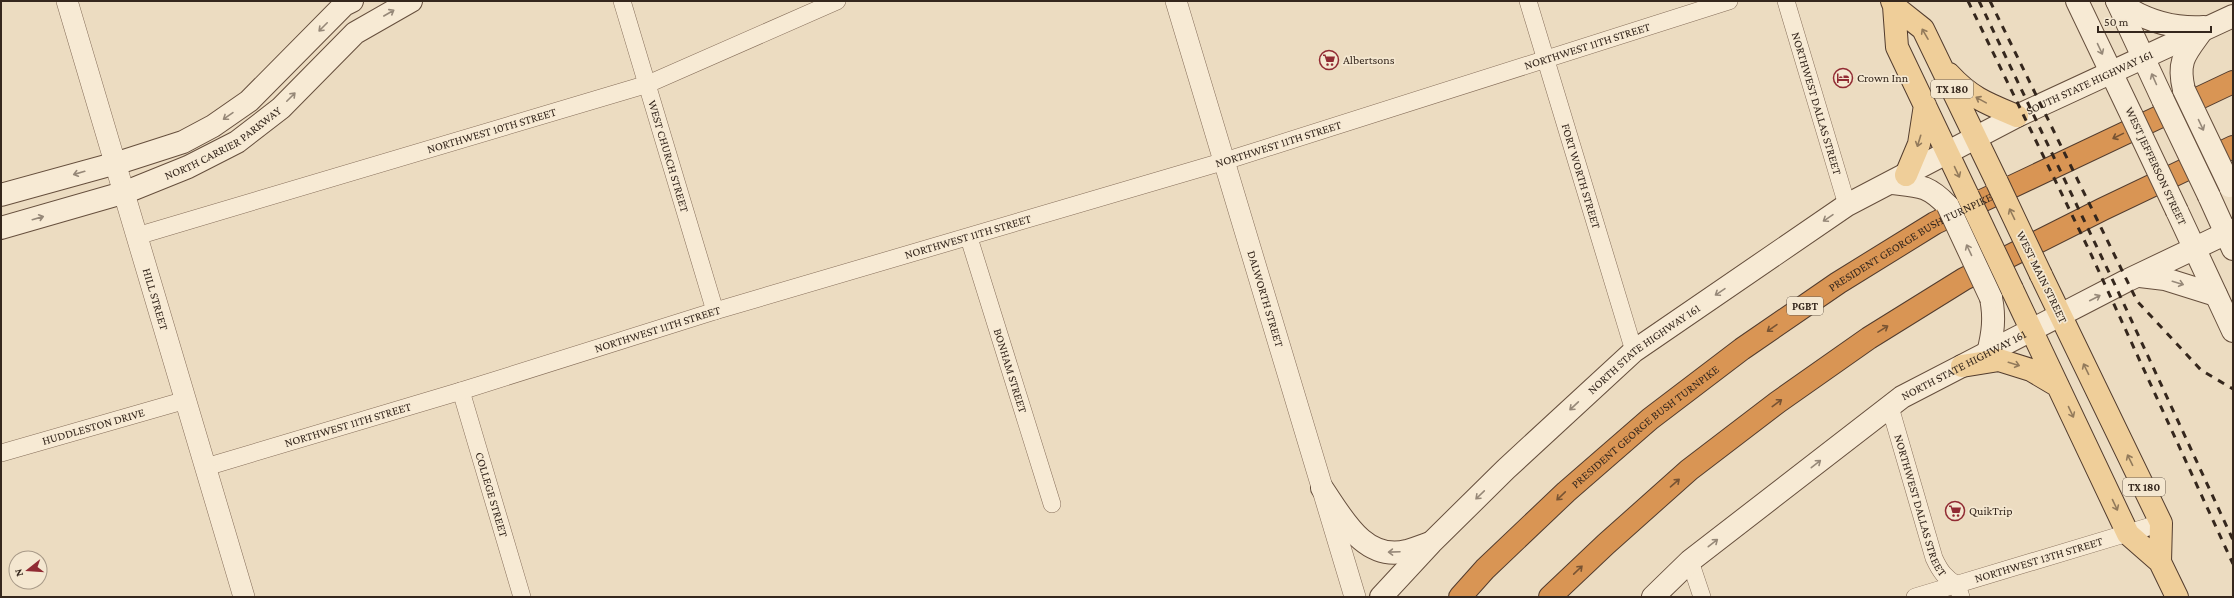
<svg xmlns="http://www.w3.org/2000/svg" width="2234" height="598" viewBox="0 0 2234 598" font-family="'Crimson Pro',serif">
<rect width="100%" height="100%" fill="#ecdcc1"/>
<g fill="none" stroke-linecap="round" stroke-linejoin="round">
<g stroke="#856d59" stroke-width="18">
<g id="minor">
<path id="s1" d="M622 1 715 311"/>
<path id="s2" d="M1528 1 1634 351"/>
<path id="s3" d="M1786 1 1847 205"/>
<path id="s4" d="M137 236 648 84 837 1"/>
<path id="s5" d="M969 238 1052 504"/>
<path id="s6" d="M461 391 522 597"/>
<path id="s7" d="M1890 407 1934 558C1940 571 1945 578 1957 585L1961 597"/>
<path id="s8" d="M1 453 186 400"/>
<path id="s9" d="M206 467 461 391 715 311 1225 161 1729 1"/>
<path d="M1690 561 1702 597"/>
<path id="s10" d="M1915 597 2161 523"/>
</g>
</g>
<g stroke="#856d59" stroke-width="22">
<g id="tertiary">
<path id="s11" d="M67 1 244 597"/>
<path id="s12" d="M1176 1 1355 597"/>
</g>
</g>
<g stroke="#664f3d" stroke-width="24">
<g id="secondary">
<path d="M2077 1 2132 116"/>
<path d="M2117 1 2163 100"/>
<path d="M2117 1C2144 21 2172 29 2204 27"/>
<path d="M2184 90C2177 61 2185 54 2201 32"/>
<path d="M1892 183C1920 186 1928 185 1948 206"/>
<path d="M1 195 124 161 183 142 213 126 249 101 344 5 352 1"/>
<path d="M2209 196 2233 249"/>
<path d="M2177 211 2233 331"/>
<path id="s13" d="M1 228 126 192 188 167 237 142 281 108 355 33 411 1"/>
<path d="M2140 276 2165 279 2216 295"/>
<path d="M1988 353C1993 333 1995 318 1991 298"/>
<path d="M1322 488C1342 517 1364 562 1407 551 1414 549 1422 546 1430 543"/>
<path id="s14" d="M1381 597 1431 543 1506 469 1634 351 1847 205 2017 116 2233 16"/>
<path id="s15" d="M1653 597 1690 561 1902 397 2126 281 2233 230"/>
</g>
</g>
<g stroke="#523c2e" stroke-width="24">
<path id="primary" d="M1892 1 1894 6 1897 47 1968 196
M1894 6 1923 29 1997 182
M1949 74C1971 98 1988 104 2017 116
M1906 175 1919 144 1925 105
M2041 275 2161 523 2160 562
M2012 289 2128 534 2160 562 2177 597
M1962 366 1999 360 2031 370 2058 386"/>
</g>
<g stroke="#523c2e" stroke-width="24">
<g id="motorway">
<path id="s16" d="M1460 597 1485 569 1566 492 1650 419 1742 349 1838 283 1935 223 2233 82"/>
<path d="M1550 597 1606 544 1689 470 1778 402 1869 338 1964 279 2103 209 2233 147"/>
</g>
</g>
<use href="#minor" stroke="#f7ead4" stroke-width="17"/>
<use href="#tertiary" stroke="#f7ead4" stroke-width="21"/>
<use href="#secondary" stroke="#f7ead4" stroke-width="22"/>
<use href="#primary" stroke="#efce99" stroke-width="22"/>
<use href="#motorway" stroke="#d99554" stroke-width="22"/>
<path stroke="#35271d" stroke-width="3" stroke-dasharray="7 7" stroke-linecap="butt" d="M1968 1 2090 252 2233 564
M1979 1 2116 287 2233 540
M1990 1 2137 301 2201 370 2233 389"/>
<g stroke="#664f3d" stroke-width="24" stroke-linecap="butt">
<path id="secondary-bridge" d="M2184 90 2230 186
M2163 100 2209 196
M2132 116 2177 211
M1948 206 1991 298"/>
</g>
<g stroke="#523c2e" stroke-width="24" stroke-linecap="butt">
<path id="primary-bridge" d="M1997 182 2041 275
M1968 196 2012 289"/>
</g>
<use href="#secondary-bridge" stroke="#f7ead4" stroke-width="22"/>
<use href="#primary-bridge" stroke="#efce99" stroke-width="22"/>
</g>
<defs><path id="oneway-shaft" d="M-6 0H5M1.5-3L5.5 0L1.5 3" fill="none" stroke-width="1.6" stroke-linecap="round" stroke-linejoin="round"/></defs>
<g stroke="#968878">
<use href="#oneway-shaft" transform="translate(389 13) rotate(-30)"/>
<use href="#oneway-shaft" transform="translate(323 27) rotate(135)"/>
<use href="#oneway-shaft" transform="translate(2100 49) rotate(65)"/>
<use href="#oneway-shaft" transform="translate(2154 79) rotate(-114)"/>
<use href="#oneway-shaft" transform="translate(291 97) rotate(-45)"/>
<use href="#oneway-shaft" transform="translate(228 116) rotate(145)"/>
<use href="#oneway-shaft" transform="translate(2201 125) rotate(65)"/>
<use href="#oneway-shaft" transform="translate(79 173) rotate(164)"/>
<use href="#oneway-shaft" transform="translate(38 218) rotate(-16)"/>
<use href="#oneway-shaft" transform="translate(1828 218) rotate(146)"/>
<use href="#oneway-shaft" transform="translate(1969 250) rotate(-115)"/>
<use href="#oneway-shaft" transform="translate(2178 283) rotate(17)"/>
<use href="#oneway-shaft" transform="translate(1720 292) rotate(146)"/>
<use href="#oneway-shaft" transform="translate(2095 298) rotate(-27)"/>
<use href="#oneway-shaft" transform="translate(1574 406) rotate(137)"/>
<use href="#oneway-shaft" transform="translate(1816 464) rotate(-38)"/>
<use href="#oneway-shaft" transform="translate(1480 495) rotate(136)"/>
<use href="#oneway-shaft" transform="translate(1713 543) rotate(-38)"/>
<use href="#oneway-shaft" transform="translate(1394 552) rotate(178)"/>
</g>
<g stroke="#927a5b">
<use href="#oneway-shaft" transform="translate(1925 34) rotate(-120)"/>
<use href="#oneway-shaft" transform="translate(1981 100) rotate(-151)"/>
<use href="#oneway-shaft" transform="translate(1919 141) rotate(107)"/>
<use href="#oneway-shaft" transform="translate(1957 172) rotate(65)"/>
<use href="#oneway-shaft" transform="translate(2012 214) rotate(-116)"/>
<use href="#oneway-shaft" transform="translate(2014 364) rotate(17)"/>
<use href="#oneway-shaft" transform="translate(2086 369) rotate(-116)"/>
<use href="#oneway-shaft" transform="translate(2071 412) rotate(65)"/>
<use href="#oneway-shaft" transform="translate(2130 460) rotate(-116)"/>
<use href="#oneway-shaft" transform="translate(2115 505) rotate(65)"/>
</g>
<g stroke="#775333">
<use href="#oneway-shaft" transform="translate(2118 136) rotate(154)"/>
<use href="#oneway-shaft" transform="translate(1772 328) rotate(145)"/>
<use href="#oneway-shaft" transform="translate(1883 329) rotate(-32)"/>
<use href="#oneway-shaft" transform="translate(1777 403) rotate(-37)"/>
<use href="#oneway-shaft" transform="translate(1675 483) rotate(-41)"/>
<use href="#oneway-shaft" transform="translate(1561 496) rotate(136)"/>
<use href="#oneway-shaft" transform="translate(1578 570) rotate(-44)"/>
</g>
<defs>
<g id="supermarket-ring" transform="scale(1)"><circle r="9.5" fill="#f4e7d0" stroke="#912b33" stroke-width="1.5"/><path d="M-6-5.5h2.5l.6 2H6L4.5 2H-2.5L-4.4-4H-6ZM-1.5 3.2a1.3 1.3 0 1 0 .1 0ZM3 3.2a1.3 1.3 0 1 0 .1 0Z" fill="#912b33"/></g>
<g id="hotel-ring" transform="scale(1)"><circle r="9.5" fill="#f4e7d0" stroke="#912b33" stroke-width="1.5"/><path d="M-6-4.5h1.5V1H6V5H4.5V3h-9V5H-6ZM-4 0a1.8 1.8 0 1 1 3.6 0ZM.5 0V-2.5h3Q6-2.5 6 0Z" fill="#912b33"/></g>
</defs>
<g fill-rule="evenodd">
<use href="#supermarket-ring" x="1329" y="60"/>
<use href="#hotel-ring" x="1843" y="78"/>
<use href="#supermarket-ring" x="1955" y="511"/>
</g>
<g text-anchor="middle" stroke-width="3.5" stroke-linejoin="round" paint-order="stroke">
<g fill="#f4e7d0" stroke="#6e6153" stroke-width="1">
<rect x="1931" y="80" width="42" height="18" rx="3"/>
<rect x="1787" y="297" width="36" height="18" rx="3"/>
<rect x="2123" y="478" width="42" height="18" rx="3"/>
</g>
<g font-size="11" font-weight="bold" fill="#35271d">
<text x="1952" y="93">TX 180</text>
<text x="1805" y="310">PGBT</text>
<text x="2144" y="491">TX 180</text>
</g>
<g font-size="12" fill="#35271d" stroke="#f4e7d0">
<text dy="4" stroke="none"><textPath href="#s9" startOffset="1444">NORTHWEST 11TH STREET</textPath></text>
<text dy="4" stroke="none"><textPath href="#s14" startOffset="883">SOUTH STATE HIGHWAY 161</textPath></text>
<text dy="4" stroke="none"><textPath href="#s3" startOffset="107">NORTHWEST DALLAS STREET</textPath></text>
<text dy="4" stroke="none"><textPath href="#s4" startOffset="370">NORTHWEST 10TH STREET</textPath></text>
<text dy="4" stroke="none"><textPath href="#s13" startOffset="239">NORTH CARRIER PARKWAY</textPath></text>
<text dy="4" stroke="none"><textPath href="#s9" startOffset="1120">NORTHWEST 11TH STREET</textPath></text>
<text dy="4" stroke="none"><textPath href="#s1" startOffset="162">WEST CHURCH STREET</textPath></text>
<text transform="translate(2156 166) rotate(65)" y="4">WEST JEFFERSON STREET</text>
<text dy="4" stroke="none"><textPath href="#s2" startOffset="183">FORT WORTH STREET</textPath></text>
<text dy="4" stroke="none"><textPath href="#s9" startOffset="796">NORTHWEST 11TH STREET</textPath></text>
<text dy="4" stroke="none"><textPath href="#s16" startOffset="576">PRESIDENT GEORGE BUSH TURNPIKE</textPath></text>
<text transform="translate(2042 277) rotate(64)" y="4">WEST MAIN STREET</text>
<text dy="4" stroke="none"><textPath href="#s11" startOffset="311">HILL STREET</textPath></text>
<text dy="4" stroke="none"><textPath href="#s12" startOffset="311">DALWORTH STREET</textPath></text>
<text dy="4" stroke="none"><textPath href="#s9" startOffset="472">NORTHWEST 11TH STREET</textPath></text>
<text dy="4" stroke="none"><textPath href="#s14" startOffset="362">NORTH STATE HIGHWAY 161</textPath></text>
<text dy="4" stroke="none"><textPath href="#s15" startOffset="389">NORTH STATE HIGHWAY 161</textPath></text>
<text dy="4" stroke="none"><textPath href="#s5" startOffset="139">BONHAM STREET</textPath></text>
<text dy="4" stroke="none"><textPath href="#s9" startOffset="148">NORTHWEST 11TH STREET</textPath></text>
<text dy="4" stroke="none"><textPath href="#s8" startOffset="96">HUDDLESTON DRIVE</textPath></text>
<text dy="4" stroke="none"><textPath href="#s16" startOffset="252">PRESIDENT GEORGE BUSH TURNPIKE</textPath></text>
<text dy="4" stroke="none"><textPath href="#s6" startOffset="108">COLLEGE STREET</textPath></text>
<text dy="4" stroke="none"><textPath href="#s7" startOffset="103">NORTHWEST DALLAS STREET</textPath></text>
<text dy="4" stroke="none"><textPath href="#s10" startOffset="129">NORTHWEST 13TH STREET</textPath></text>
</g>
<g font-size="12" fill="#35271d" stroke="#f4e7d0" text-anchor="start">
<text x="1343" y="64">Albertsons</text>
<text x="1857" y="82">Crown Inn</text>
<text x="1969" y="515">QuikTrip</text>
</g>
</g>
<rect width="2234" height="598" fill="none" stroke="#35271d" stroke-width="4"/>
<g transform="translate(28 570) rotate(253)"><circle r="19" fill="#f4e7d0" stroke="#a89a88"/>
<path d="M0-3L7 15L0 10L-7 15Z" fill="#912b33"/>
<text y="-6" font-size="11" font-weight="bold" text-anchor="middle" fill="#35271d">N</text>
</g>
<path d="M2098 26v6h113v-6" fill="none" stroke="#35271d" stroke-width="2"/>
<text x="2104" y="26" font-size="12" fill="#35271d" stroke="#f4e7d0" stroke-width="3" paint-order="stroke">50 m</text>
</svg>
